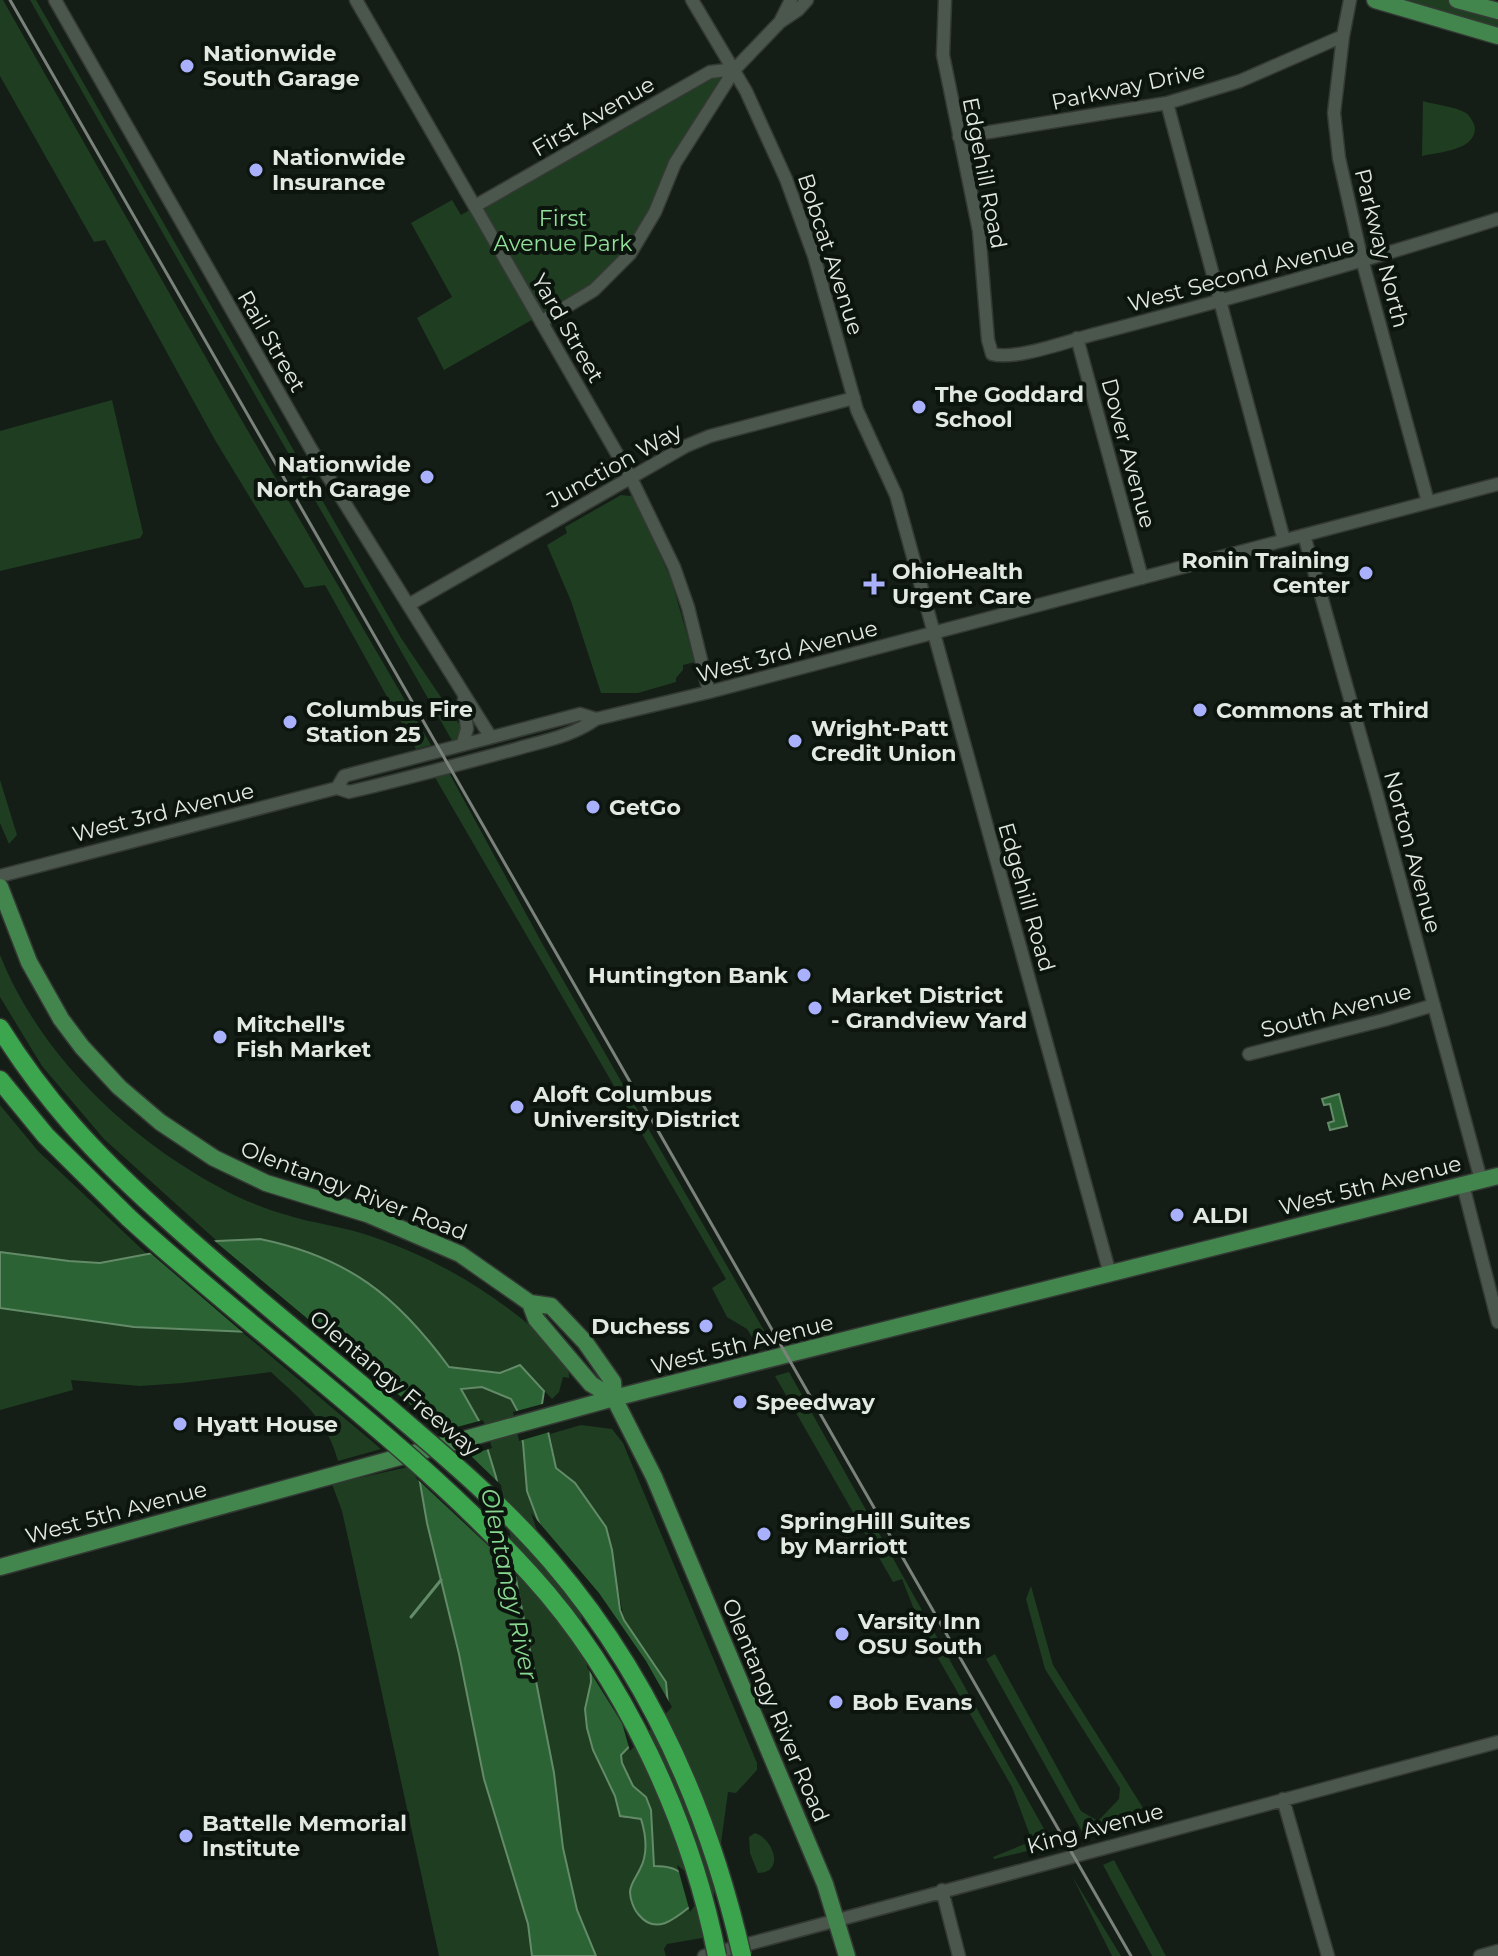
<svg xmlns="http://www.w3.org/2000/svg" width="1498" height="1956" viewBox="0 0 1498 1956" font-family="Montserrat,sans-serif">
<rect width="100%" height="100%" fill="#151e16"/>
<path fill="#1e3d21" d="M0 0H3L230 400 431 745 416 749 325 585 305 588 215 440 105 240 94 242 0 76Z
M30 0H36L401 638 461 727 463 736 454 744Z
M1375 0H1457L1498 11V36Z
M735 69 704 120 643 234 594 290 537 317 444 370 417 318 452 297 411 223 452 200 461 215 710 72Z
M1423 101C1435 105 1455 106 1466 113 1470 116 1475 124 1475 129 1474 151 1438 152 1422 156Z
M112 400 143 533 140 538 0 571V431Z
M621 495 631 496 635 500 671 579 695 662 683 665V670L676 678V682L638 693H601L571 601 547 545 567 533 565 527Z
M447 769 543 945 762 1327 774 1344 759 1348 747 1329 727 1317 712 1288 726 1279 433 774Z
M0 780 17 835 9 844 0 823Z
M0 955C39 1053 125 1136 217 1186 240 1199 265 1209 290 1216 313 1223 338 1226 361 1233 425 1253 484 1286 535 1330 548 1342 570 1359 569 1378L563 1377 559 1392 552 1399 520 1365 500 1373 449 1367 425 1335 398 1307 304 1250 260 1239 217 1241 104 1139 42 1066 0 997Z
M0 1105 38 1151 148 1255 100 1263 69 1261 0 1252Z
M0 1308 134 1327 241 1331 381 1449 338 1461C327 1419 301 1400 271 1372L183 1383 140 1386 71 1380 73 1390 0 1410Z
M789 1372 1053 1845 994 1859 993 1857 1032 1841 1012 1787 923 1632 902 1579 893 1582 775 1376Z
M482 1387 511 1399 517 1410 523 1443 527 1491 584 1614 589 1634 591 1682 585 1709 587 1728 593 1750 628 1819H641C649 1843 645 1861 633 1882L686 1877 677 1869 654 1866 651 1810 646 1797 633 1786 622 1763 621 1755 668 1706 666 1682 624 1620 606 1527 575 1483 556 1468 550 1434 581 1425 612 1429 623 1443 757 1763V1770L736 1793 728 1792 708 1937 667 1944 664 1949 666 1956H596L577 1910 563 1848 554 1773 496 1477 479 1421 461 1388Z
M417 1465 427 1523 459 1654 484 1779 528 1924 532 1956H439L356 1574 342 1511 332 1484Z
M1031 1586 1053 1665 1152 1822 1085 1837 986 1659 995 1654 1081 1811 1098 1821 1119 1799 1120 1788 1045 1669 1026 1599Z
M755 1833C774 1839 785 1873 758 1873L750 1853 749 1837Z
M1114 1860 1166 1956H1152L1103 1865Z
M1072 1876 1121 1956H1112Z"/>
<path fill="#2c6334" stroke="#638b68" stroke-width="2" d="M1339 1094 1347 1126 1330 1130 1328 1123 1334 1121 1330 1104 1324 1105 1322 1099Z
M260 1239C348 1257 397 1296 449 1367L500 1373 520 1365 544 1391 542 1404 556 1468 575 1483 606 1527 612 1550 620 1610 624 1620 666 1682 668 1706 621 1755 622 1763 633 1786 646 1797 651 1810 654 1866C686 1866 686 1878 692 1905 676 1918 656 1936 639 1915 634 1910 630 1899 630 1892 630 1884 637 1876 640 1869 648 1854 646 1835 641 1819L620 1816 615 1796 593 1750 587 1728 585 1709 591 1682 589 1634 584 1614 542 1531 527 1491 523 1443 517 1410 511 1399 482 1387 461 1389 479 1421 496 1477 554 1773 563 1848 577 1910 596 1956H532L528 1924 484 1779 459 1654 427 1523 417 1465 407 1435 297 1334 134 1327 0 1308V1252L69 1261 100 1263 217 1241Z"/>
<path fill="#151e16" d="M211 1238 442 1431 483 1420 492 1448 470 1455 501 1485 518 1578 494 1551 416 1478 403 1437 377 1402 296 1338 247 1336 148 1251Z
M546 1403 553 1431 519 1441 513 1412Z
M531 1513 599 1593 646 1661 672 1707 630 1751 622 1723 587 1667 585 1634 581 1615 538 1533Z
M677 1865 690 1875 699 1900 690 1912Z"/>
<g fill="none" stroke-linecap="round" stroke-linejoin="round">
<path stroke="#638b68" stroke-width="3" d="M411 1617 441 1580"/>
<g stroke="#343934" stroke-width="15">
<path id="minor" d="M55 0 311 449 490 736
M356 0 631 478 674 567 688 607 709 692
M692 0 746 91 786 179 814 256 857 410 896 495 1110 1274
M945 0 943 55 979 231 988 340 992 354C1016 361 1073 339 1099 333 1233 298 1366 261 1498 219
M1350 0 1343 36 1334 113 1339 158 1360 252 1428 502
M780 22 791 0
M1167 103 1284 540
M959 137 1167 103 1240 81 1343 36
M475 206 710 72 735 69
M541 322 594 290 630 254 655 212 675 163 735 69 780 22 798 10 807 0
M1077 338 1142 578
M1304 535 1376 791 1481 1180
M410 604 686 446 710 436 854 398
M463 743 467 729 464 699
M337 788 344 776 580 714 596 719
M0 876 337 788 349 792C405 779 460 764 516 749 543 741 573 736 596 719L709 692 1498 484
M1249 1054 1384 1020 1434 1005
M1463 1185 1498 1322
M1283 1799 1328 1956
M942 1890 959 1956
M704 1956 1498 1742
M1480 1956 1498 1951"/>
</g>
<g stroke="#343934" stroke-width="19">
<path id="major" d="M1375 0 1498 36
M1457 0 1498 11
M0 887 29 962 61 1019 82 1047 119 1087 160 1122 214 1158 266 1183 367 1214 460 1254 530 1303 551 1306 585 1342 613 1382 614 1398 654 1477 825 1884 847 1956
M530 1303 536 1319 591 1384 614 1398
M0 1567 614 1398 1498 1176"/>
</g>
<g stroke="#343934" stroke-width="21">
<path id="highway" d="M0 1028C45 1100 95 1154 157 1210
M0 1080 46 1136 129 1218"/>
</g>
<use href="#minor" stroke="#4b564c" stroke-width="12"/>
<use href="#major" stroke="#42864e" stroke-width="16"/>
<use href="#highway" stroke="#3ca64f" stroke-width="18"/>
<path stroke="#7a827b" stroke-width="3" d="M10 0 1131 1956"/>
<g stroke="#343934" stroke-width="21" stroke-linecap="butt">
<path id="highway-bridge" d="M157 1210C239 1286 327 1354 411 1427 460 1469 509 1512 551 1561 649 1675 709 1811 742 1956
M129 1218C261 1339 410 1442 531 1575 623 1676 691 1822 717 1956"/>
</g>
<use href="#highway-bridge" stroke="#3ca64f" stroke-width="18"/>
</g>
<g fill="#a9b0fc" stroke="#0c150d" stroke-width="3">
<circle cx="187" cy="66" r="8"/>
<circle cx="256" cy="170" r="8"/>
<circle cx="919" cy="407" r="8"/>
<circle cx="427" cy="477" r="8"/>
<circle cx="1366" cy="573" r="8"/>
<path d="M870 572h8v8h8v8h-8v8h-8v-8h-8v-8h8z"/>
<circle cx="1200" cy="710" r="8"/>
<circle cx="290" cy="722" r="8"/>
<circle cx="795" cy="741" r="8"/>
<circle cx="593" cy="807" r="8"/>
<circle cx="804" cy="975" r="8"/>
<circle cx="815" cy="1008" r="8"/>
<circle cx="220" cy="1037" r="8"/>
<circle cx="517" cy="1107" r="8"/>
<circle cx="1177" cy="1215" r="8"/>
<circle cx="706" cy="1326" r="8"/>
<circle cx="740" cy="1402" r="8"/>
<circle cx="180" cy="1424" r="8"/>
<circle cx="764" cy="1534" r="8"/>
<circle cx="842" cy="1634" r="8"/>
<circle cx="836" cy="1702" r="8"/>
<circle cx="186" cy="1836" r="8"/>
</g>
<g text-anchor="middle" stroke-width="8" stroke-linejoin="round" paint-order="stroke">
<g font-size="22" font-weight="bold" fill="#e2e8e2" stroke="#0c150d" text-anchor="start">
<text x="203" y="61">Nationwide<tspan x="203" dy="25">South Garage</tspan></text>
<text x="272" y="165">Nationwide<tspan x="272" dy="25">Insurance</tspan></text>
<text x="935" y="402">The Goddard<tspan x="935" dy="25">School</tspan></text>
<text x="411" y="472" text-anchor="end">Nationwide<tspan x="411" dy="25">North Garage</tspan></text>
<text x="1350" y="568" text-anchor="end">Ronin Training<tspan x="1350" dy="25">Center</tspan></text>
<text x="892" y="579">OhioHealth<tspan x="892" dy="25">Urgent Care</tspan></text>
<text x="306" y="717">Columbus Fire<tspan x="306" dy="25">Station 25</tspan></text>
<text x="1216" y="718">Commons at Third</text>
<text x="811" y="736">Wright-Patt<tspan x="811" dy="25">Credit Union</tspan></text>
<text x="609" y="815">GetGo</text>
<text x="788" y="983" text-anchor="end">Huntington Bank</text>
<text x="831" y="1003">Market District<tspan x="831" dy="25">- Grandview Yard</tspan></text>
<text x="236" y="1032">Mitchell's<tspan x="236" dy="25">Fish Market</tspan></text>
<text x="533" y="1102">Aloft Columbus<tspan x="533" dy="25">University District</tspan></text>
<text x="1193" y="1223">ALDI</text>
<text x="690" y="1334" text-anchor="end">Duchess</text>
<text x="756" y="1410">Speedway</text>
<text x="196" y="1432">Hyatt House</text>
<text x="780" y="1529">SpringHill Suites<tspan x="780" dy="25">by Marriott</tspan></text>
<text x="858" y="1629">Varsity Inn<tspan x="858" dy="25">OSU South</tspan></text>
<text x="852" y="1710">Bob Evans</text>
<text x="202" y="1831">Battelle Memorial<tspan x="202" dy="25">Institute</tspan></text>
</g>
<g font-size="22" fill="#e2e8e2" stroke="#0c150d">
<text transform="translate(1128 86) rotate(-12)" y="8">Parkway Drive</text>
<text transform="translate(593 116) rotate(-30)" y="8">First Avenue</text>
<text transform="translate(985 173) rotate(79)" y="8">Edgehill Road</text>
<text transform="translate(1382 248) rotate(76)" y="8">Parkway North</text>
<text transform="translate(831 254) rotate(72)" y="8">Bobcat Avenue</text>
<text transform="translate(1241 274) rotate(-15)" y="8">West Second Avenue</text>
<text transform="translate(568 328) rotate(60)" y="8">Yard Street</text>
<text transform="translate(272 341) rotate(60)" y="8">Rail Street</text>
<text transform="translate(1129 453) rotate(75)" y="8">Dover Avenue</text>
<text transform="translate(614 465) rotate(-29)" y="8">Junction Way</text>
<text transform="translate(787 651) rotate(-15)" y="8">West 3rd Avenue</text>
<text transform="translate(163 812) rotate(-14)" y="8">West 3rd Avenue</text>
<text transform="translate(1413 852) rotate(75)" y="8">Norton Avenue</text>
<text transform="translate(1027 897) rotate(74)" y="8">Edgehill Road</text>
<text transform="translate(1336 1010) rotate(-15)" y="8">South Avenue</text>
<text transform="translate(1370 1185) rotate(-14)" y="8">West 5th Avenue</text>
<text transform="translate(354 1190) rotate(21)" y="8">Olentangy River Road</text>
<text transform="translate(742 1344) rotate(-14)" y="8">West 5th Avenue</text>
<text transform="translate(395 1383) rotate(40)" y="8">Olentangy Freeway</text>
<text transform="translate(116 1512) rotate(-15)" y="8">West 5th Avenue</text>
<text transform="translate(776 1710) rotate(67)" y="8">Olentangy River Road</text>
<text transform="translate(1095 1828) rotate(-15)" y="8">King Avenue</text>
</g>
<g font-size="22" fill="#92e19a" stroke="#0c150d">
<text x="563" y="226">First<tspan x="563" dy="25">Avenue Park</tspan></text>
</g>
<g font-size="24" font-style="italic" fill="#89d891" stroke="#0c150d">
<text transform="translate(509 1584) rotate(78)" y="8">Olentangy River</text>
</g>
</g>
</svg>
